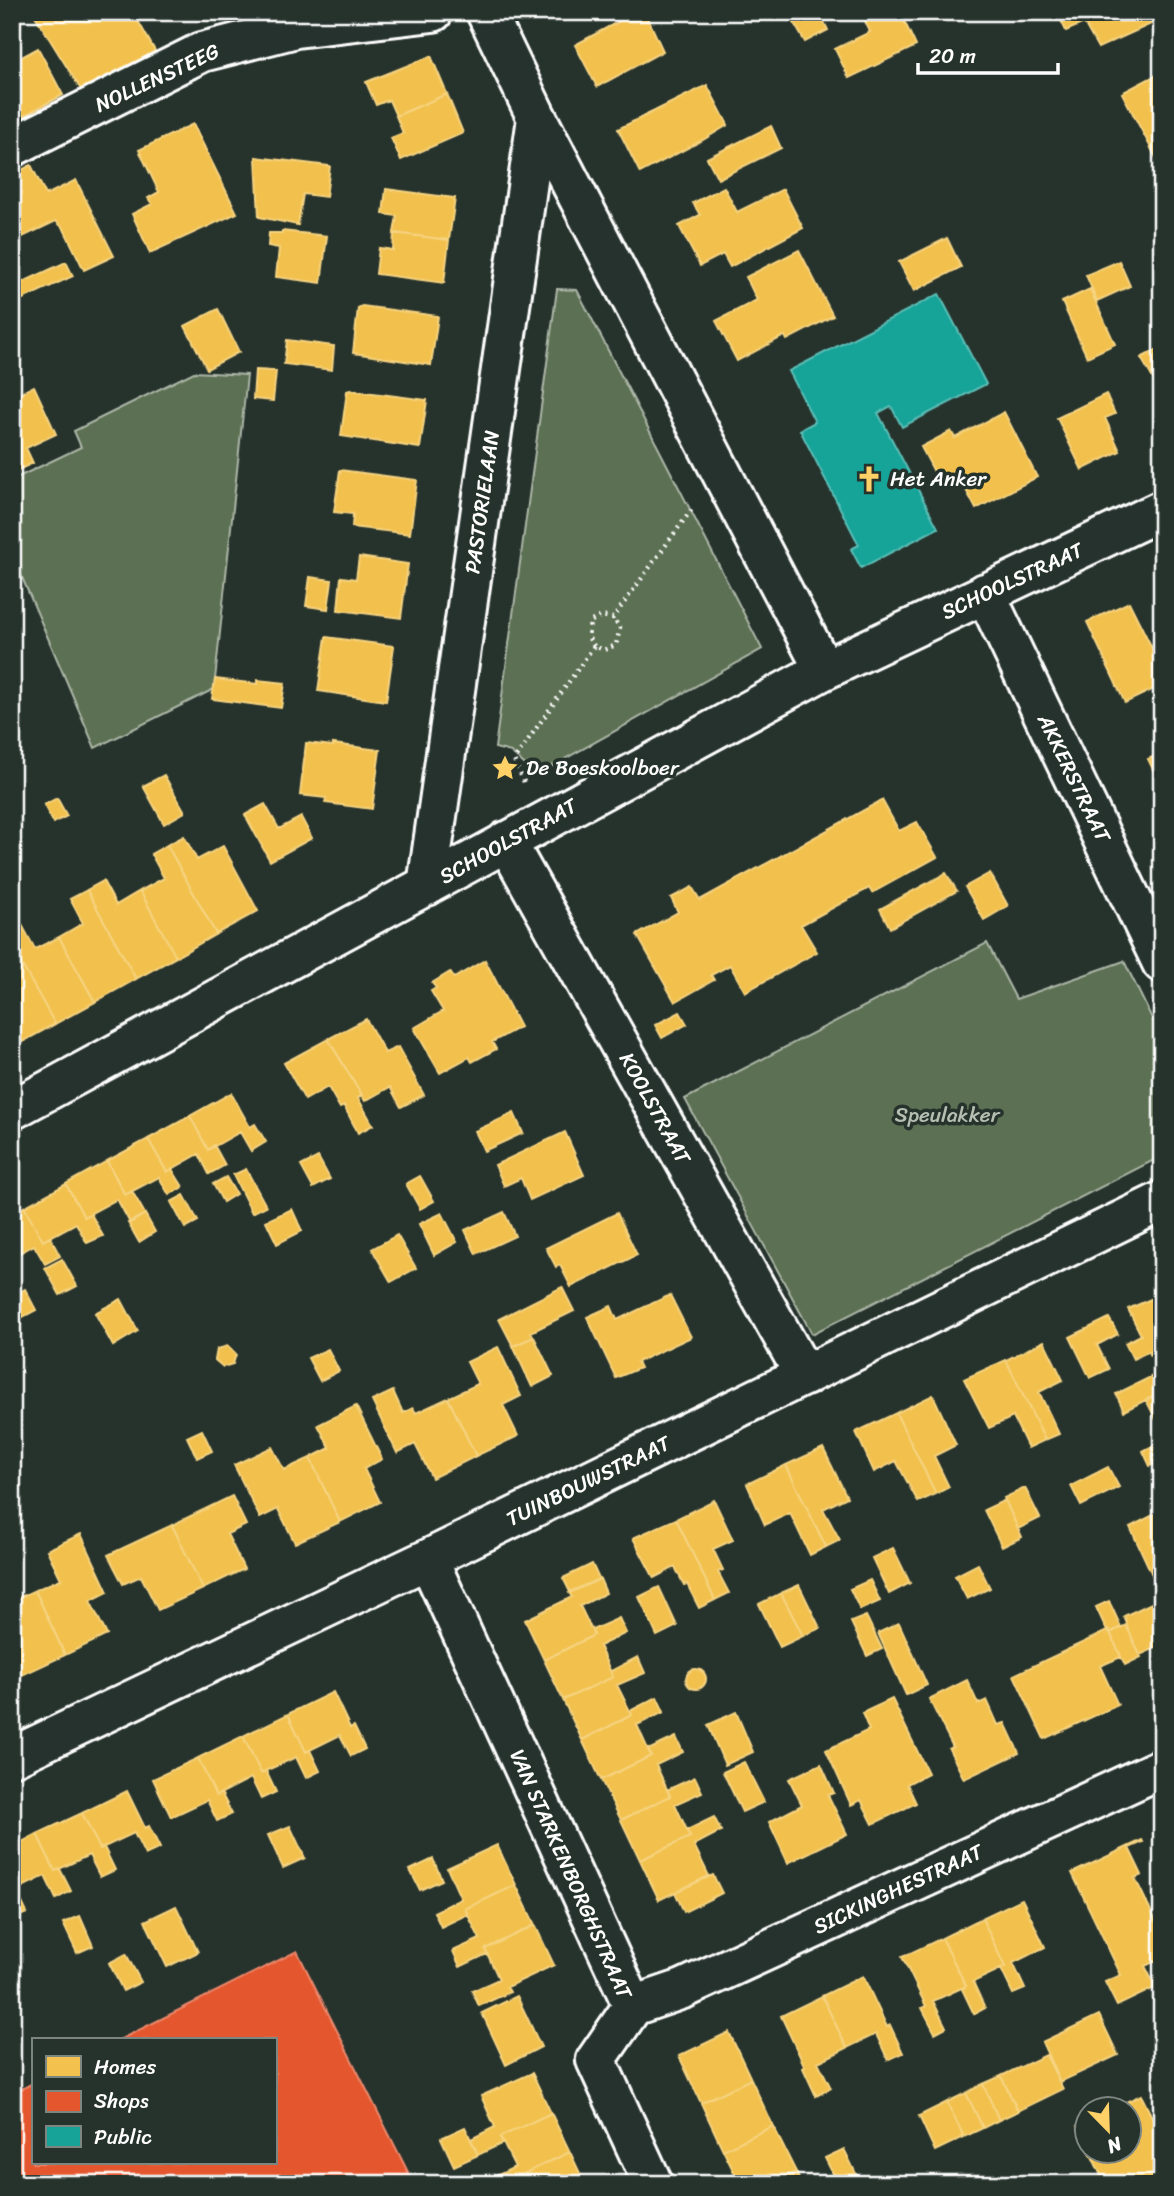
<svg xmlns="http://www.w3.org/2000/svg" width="1174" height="2196" viewBox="0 0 1174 2196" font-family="Sriracha,sans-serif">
<rect width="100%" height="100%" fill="#26332d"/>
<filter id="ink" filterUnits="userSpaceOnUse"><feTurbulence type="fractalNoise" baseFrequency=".0143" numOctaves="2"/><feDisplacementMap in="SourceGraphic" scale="14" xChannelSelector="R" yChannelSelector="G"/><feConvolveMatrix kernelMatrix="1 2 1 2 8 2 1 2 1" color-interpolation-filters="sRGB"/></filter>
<g filter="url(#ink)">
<path fill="#5b6f52" stroke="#adb7a8" stroke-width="2" d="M557 289 577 290 762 649 536 775 511 752 495 748Z
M194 372 247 375 214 689 95 748 12 554V480L81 447 74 431Z
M987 943 1016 999 1124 961 1162 1039V1156L812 1334 685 1099Z"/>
<path fill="#f2c14e" stroke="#f6d483" stroke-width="2" d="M37 12H117L121 18 133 12 155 51 83 93 34 14Z
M636 12H645L663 51 597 87 575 45Z
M813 12H819L828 30 805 42 794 23Z
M861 12H900L916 46 849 78 835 49 870 32Z
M1057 12H1162V19L1098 48 1084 23 1066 31Z
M38 48 63 95 12 122V62Z
M431 56 447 94 396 116 389 100 376 105 366 82Z
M1162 72V169L1122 93Z
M707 85 728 125 703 140 640 173 618 129Z
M447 94 463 133 401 160 391 138 403 133 396 116Z
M193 124 237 213 150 253 132 214 152 204 148 198 159 192 139 150Z
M771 126 781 148 718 179 707 158Z
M256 157 330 166 326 197 303 194 298 225 259 217Z
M31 165 46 195 76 180 114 256 84 270 64 229 56 221 12 242V175Z
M724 187 737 212 783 189 803 228 730 267 723 254 700 266 679 226 700 215 693 203Z
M386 189 455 198 449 240 394 233 397 216 383 214Z
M282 231 327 236 321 283 276 277 279 248 268 246 269 233H282Z
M394 233 449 240 444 283 376 274 379 248 393 250Z
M947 238 961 267 914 291 899 262Z
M799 250 833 316 787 340 785 336 782 337 737 361 716 321 757 300 746 277Z
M1119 261 1130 286 1097 301 1086 275Z
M66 262 73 276 14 303 12 279 18 277 21 283Z
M1090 289 1115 344 1087 357 1062 302Z
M362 306 438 316 431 365 353 353 358 308Z
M218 309 239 352 207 369 185 326Z
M287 340 334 346 332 370 284 364Z
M1162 347V394L1141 358Z
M255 370 276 371 273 401 253 399Z
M34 386 56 434 26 448 33 463 12 473V397Z
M350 390 427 400 420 448 341 436 347 391Z
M1106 394 1115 414 1105 418 1120 451 1082 470 1057 418Z
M1004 412 1037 477 976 509 956 471 939 481 921 447 951 431 955 438Z
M340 470 417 480 410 534 352 527 353 514 334 512Z
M359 557 408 564 401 618 338 610 341 577 356 579Z
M310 577 332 580 328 609 306 606Z
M1129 602 1154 652 1162 649V685L1125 703 1087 622Z
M326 637 394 646 386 701 318 691Z
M215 679 258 684V680L285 683 281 708 212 699Z
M306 743 333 746V744L380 750 372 809 325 803 326 798 300 795Z
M1162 753V788L1148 759Z
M164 775 185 812 164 824 143 786Z
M57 798 67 816 53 823 44 805Z
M882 800 899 831 917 822 937 857 872 893 869 888 801 925 817 952 745 992 730 965 711 975 714 980 675 1002 637 935 678 912 671 898 692 887 700 900Z
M265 804 279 829 301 817 312 838 270 861 245 815Z
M184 836 197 860 223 846 258 911 216 934 167 845Z
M167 845 216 934 176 957 140 891 164 878 151 854Z
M946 873 957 891 890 928 880 909Z
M990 873 1008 906 984 920 965 887Z
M103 881 116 905 140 891 176 957 136 979 87 890Z
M87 890 136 979 95 1002 59 937 83 923 70 899Z
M22 925 35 949 59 937 95 1002 55 1024 12 947V931Z
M12 947 55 1024 13 1047 12 1045Z
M485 960 520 1027 492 1042 496 1049 472 1062 469 1057 440 1073 414 1028 443 1011 431 991 436 988 432 983 450 972 454 978Z
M680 1012 687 1024 662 1038 655 1025Z
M366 1019 385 1053 398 1047 424 1095 401 1107 390 1087 365 1101 328 1039Z
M328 1039 362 1095 358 1098 373 1125 358 1133 344 1106 340 1108 328 1087 305 1100 284 1063Z
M231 1093 250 1127 255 1124 266 1142 251 1151 240 1132 208 1150 190 1116Z
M514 1113 523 1133 484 1151 475 1131Z
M190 1116 208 1150 214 1145 225 1165 209 1174 199 1154 167 1172 148 1139Z
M565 1132 584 1175 530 1200 521 1178 504 1186 495 1165Z
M148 1139 167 1172 172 1169 183 1187 169 1195 159 1177 125 1195 107 1161Z
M318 1157 330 1179 313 1188 301 1166Z
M107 1161 125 1195 132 1191 145 1214 130 1223 117 1199 84 1217 66 1184Z
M246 1169 266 1206 252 1213 233 1175Z
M420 1176 434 1201 420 1209 406 1184Z
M226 1177 236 1194 223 1202 213 1184Z
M66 1184 84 1217 91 1214 103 1236 87 1243 76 1223 43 1241 24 1207Z
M184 1195 198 1221 185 1228 171 1202Z
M24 1207 43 1241 50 1237 60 1256 45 1264 34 1245 12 1257V1213Z
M292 1209 302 1231 277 1244 266 1221Z
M504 1212 515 1236 476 1254 465 1230Z
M442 1213 457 1242 434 1255 419 1224Z
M617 1213 637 1255 571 1287 560 1265 556 1267 546 1248Z
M145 1214 155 1232 139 1242 128 1223Z
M397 1235 416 1268 391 1282 372 1249Z
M62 1259 77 1286 60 1295 45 1268Z
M562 1287 574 1311 531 1332 534 1337 513 1346 499 1319Z
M25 1289 36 1310 21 1318 12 1302V1296Z
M1162 1294V1345L1133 1359 1125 1343 1141 1335 1128 1309Z
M670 1295 691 1337 637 1362 640 1368 616 1378 587 1317 611 1306 617 1320Z
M121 1299 138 1331 113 1346 95 1313Z
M1109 1318 1118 1334 1097 1345 1109 1369 1090 1378 1070 1337Z
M534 1337 553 1376 532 1387 513 1346Z
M1044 1341 1063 1380 1039 1392 1059 1434 1045 1440 1006 1360Z
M1162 1345V1392L1124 1411 1116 1394 1159 1373 1149 1352Z
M228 1346 236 1354 233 1364 223 1367 215 1360 217 1349Z
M498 1347 521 1396 503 1405 518 1436 476 1456 448 1398 478 1384 467 1362Z
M328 1349 339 1371 320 1381 308 1358Z
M1006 1360 1045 1440 1028 1448 1013 1417 989 1428 964 1379Z
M393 1391 403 1413 413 1408 416 1413 448 1398 476 1456 432 1478 415 1444 397 1453 372 1401Z
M1162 1392V1431L1146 1400Z
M933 1395 956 1445 934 1456 949 1487 936 1494 896 1413Z
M356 1406 382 1459 364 1469 380 1502 340 1522 310 1458 330 1448 318 1425Z
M896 1413 936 1494 918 1502 896 1461 874 1472 856 1432Z
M202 1430 212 1451 197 1458 187 1437Z
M1162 1441V1461L1150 1466 1143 1451Z
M272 1447 284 1470 310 1458 340 1522 295 1543 278 1509 260 1518 234 1465Z
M823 1448 847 1497 823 1509 840 1540 826 1547 786 1465Z
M786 1465 826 1547 810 1555 790 1513 765 1525 747 1484Z
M1108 1467 1119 1487 1081 1506 1071 1486Z
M1025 1488 1040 1518 1018 1529 1004 1498Z
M232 1496 246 1525 227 1534 244 1569 203 1589 172 1525Z
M714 1500 733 1540 713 1549 723 1570 718 1572 729 1593 715 1600 676 1519Z
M1005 1500 1022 1537 1002 1547 984 1510Z
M1159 1512 1162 1517V1596L1130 1527Z
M676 1519 715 1600 699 1608 687 1584 684 1585 675 1567 654 1578 633 1538Z
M172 1525 203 1589 158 1610 141 1576 123 1584 108 1555Z
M81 1534 108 1592 90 1601 107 1635 65 1655 35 1590 61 1579 47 1550Z
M893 1548 910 1583 889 1594 872 1558Z
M592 1564 599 1579 570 1592 563 1578Z
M978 1564 990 1588 967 1599 955 1576Z
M600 1579 606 1593 580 1606 594 1635 544 1660 525 1620 572 1597 569 1593Z
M870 1580 880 1601 860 1610 850 1589Z
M799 1585 820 1628 803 1636 781 1593Z
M659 1587 677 1626 657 1636 639 1597Z
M35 1590 65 1655 20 1676 12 1659V1601Z
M781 1593 803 1636 780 1647 759 1604Z
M1162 1598V1645L1140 1655 1126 1625 1127 1624 1124 1616Z
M1109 1601 1121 1627 1110 1633 1107 1631 1096 1607Z
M866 1616 882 1649 867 1656 851 1622Z
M619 1618 626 1633 599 1646 613 1677 563 1700 544 1660 594 1635 592 1630Z
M899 1623 927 1685 906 1695 878 1633Z
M1126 1625 1141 1657 1125 1665 1110 1633Z
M1109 1630 1121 1657 1100 1666 1118 1705 1044 1739 1014 1675Z
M638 1657 645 1673 617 1685 632 1715 582 1740 563 1700 613 1677 611 1671Z
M686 1679a10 10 0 1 1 20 0a10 10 0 1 1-20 0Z
M967 1680 978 1704 987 1700 998 1725 1005 1723 1019 1753 964 1779 949 1749 953 1747 929 1699Z
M333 1692 350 1728 354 1726 365 1749 351 1756 340 1735 306 1752 288 1714Z
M657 1697 664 1712 637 1725 651 1756 601 1780 582 1740 632 1715 630 1711Z
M892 1699 928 1773 907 1784 916 1803 873 1824 861 1800 851 1805 826 1750 869 1730 862 1713Z
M736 1712 753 1752 725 1765 708 1725Z
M288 1714 306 1752 310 1750 320 1771 306 1778 296 1757 261 1773 243 1736Z
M243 1736 261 1773 266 1771 276 1792 261 1799 251 1778 216 1796 198 1758Z
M676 1737 683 1752 656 1765 670 1796 621 1820 601 1780 651 1756 648 1750Z
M198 1758 216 1796 221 1793 232 1814 217 1821 207 1800 171 1817 153 1779Z
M744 1762 764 1802 742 1812 723 1772Z
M821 1764 834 1793 828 1795 847 1834 788 1863 769 1822 802 1805 789 1779Z
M695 1777 702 1792 675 1804 690 1837 640 1860 621 1820 670 1796 667 1790Z
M127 1791 145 1828 149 1826 160 1848 145 1855 134 1833 100 1849 82 1813Z
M82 1813 100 1849 104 1847 115 1870 100 1877 89 1855 55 1871 37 1834Z
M714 1817 721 1831 694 1845 709 1876 659 1900 640 1860 690 1837 687 1830Z
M290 1826 305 1858 283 1868 268 1835Z
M37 1834 55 1871 60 1869 71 1891 56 1899 45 1876 12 1892V1847Z
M1142 1840 1143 1842 1129 1848 1142 1875 1135 1878 1162 1934V1958L1145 1966 1159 1994 1154 1988 1117 2006 1105 1982 1121 1975 1072 1873Z
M497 1845 516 1885 465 1909 468 1914 441 1927 434 1912 461 1899 447 1868Z
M433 1859 442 1880 420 1890 410 1870Z
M713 1875 722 1893 684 1912 675 1892Z
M516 1885 535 1925 485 1949 487 1954 460 1967 453 1951 480 1939 465 1909Z
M16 1890 27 1913 12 1919V1892Z
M1022 1899 1045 1947 1013 1963 1025 1989 1013 1994 1001 1969 1005 1967 982 1918Z
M176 1906 198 1952 167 1967 145 1921Z
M80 1916 93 1946 77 1953 63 1923Z
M982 1918 1005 1967 973 1982 985 2008 974 2014 962 1989 966 1986 942 1938Z
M535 1925 554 1965 507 1987 510 1992 479 2006 472 1991 499 1979 485 1949Z
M942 1938 966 1986 933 2001 946 2027 935 2033 922 2008 926 2006 902 1957Z
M126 1954 141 1982 123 1991 109 1963Z
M863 1976 887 2027 890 2025 903 2053 888 2060 876 2034 847 2048 822 1996Z
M517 1996 541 2047 506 2065 482 2013Z
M822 1996 847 2048 818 2062 831 2088 816 2096 803 2068 805 2067 781 2016Z
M1099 2015 1118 2055 1060 2082 1042 2042Z
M729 2032 751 2079 701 2103 679 2056Z
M1046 2055 1063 2089 1018 2111 1001 2076Z
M532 2073 551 2113 500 2137 503 2143 478 2155 471 2139 495 2127 481 2096Z
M1001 2076 1018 2111 999 2120 983 2084Z
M751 2079 773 2126 723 2150 701 2103Z
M983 2084 999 2120 983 2128 966 2093Z
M966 2093 983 2128 964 2137 947 2102Z
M1141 2095 1162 2137V2169L1160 2171 1162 2184H1105L1089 2150H1128V2108H1113Z
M947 2102 964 2137 935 2151 919 2116Z
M551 2113 570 2152 519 2176 522 2182 518 2184H490L488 2180 515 2167 500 2137Z
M1086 2122V2146L1077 2126Z
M773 2126 796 2172 772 2184H740L723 2150Z
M465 2127 478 2155 454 2166 441 2138Z
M844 2149 861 2184H838L825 2158Z
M570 2152 585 2184H523L519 2176Z
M796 2172 801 2184H772Z"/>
<path fill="#e4572e" stroke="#ec896d" stroke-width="2" d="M297 1951 414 2184H12V2089L14 2088 16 2092 33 2083V2163H275V2040H119Z"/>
<path fill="#17a398" stroke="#5dbfb7" stroke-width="2" d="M939 294 986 384 902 427 891 406 878 413 938 528 861 568 851 549 859 545 800 430 815 422 789 371Z"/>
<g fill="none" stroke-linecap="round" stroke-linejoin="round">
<g stroke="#fff" stroke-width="44">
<path id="street" d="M486 12 537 118 824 670
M12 147 202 52 296 28 433 12
M985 593 1162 963
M506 841 805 1376
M427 886 537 118
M12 1110 824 670 1162 510
M428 1559 633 2006 596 2060 653 2184
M12 1757 428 1559 1162 1201
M633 2006 683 1989 1162 1768"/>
</g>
<path stroke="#fff" stroke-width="4.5" stroke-dasharray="2 5" stroke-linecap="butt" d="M594 646 588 637 590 622 601 616 613 618 692 509
M524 782 514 760 594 646 604 650 616 645 620 628 613 618"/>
<use href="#street" stroke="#26332d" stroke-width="38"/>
</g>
</g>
<defs>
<g id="church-bare" transform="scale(2.1)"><path d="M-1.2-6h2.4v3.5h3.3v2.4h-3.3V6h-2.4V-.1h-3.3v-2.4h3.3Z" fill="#ffd166" stroke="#26332d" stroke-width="2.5" paint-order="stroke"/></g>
<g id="sight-bare" transform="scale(2.1)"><path d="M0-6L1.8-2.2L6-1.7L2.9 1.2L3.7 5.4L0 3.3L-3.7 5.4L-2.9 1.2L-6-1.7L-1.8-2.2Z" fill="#ffd166" stroke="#26332d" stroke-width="2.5" paint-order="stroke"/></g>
</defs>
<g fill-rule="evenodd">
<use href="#church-bare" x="869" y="479"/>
<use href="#sight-bare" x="505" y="768"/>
</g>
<g text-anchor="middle" stroke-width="7" stroke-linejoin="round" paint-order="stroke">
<g font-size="21" fill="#fff" stroke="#26332d">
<text transform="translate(157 78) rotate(-25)" y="7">NOLLENSTEEG</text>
<text transform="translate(482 502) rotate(-82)" y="7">PASTORIELAAN</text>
<text transform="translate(1012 581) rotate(-25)" y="7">SCHOOLSTRAAT</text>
<text transform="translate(1074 778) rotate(64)" y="7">AKKERSTRAAT</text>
<text transform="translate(508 841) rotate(-29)" y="7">SCHOOLSTRAAT</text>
<text transform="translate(655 1108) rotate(61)" y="7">KOOLSTRAAT</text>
<text transform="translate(588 1481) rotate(-26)" y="7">TUINBOUWSTRAAT</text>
<text transform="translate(571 1874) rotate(66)" y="7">VAN STARKENBORGHSTRAAT</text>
<text transform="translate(898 1889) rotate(-25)" y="7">SICKINGHESTRAAT</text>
</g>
<g font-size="21" fill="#fff" stroke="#26332d" text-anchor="start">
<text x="890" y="486">Het Anker</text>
<text x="526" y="775">De Boeskoolboer</text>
</g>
<g font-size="21" fill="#b5beb1" stroke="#26332d">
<text x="947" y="1122">Speulakker</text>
</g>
</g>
<rect width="1174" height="2196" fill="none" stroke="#26332d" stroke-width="42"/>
<rect x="21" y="21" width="1132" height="2154" fill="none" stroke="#fff" stroke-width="2.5" filter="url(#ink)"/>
<rect x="32" y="2038" width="245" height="126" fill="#26332d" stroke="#7d8581" stroke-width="2"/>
<rect x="46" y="2056" width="35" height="21" fill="#f2c14e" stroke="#7d8581" stroke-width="2"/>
<text x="94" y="2074" font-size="21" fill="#ffffff">Homes</text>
<rect x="46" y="2091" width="35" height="21" fill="#e4572e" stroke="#7d8581" stroke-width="2"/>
<text x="94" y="2108" font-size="21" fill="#ffffff">Shops</text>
<rect x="46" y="2126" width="35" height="21" fill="#17a398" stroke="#7d8581" stroke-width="2"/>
<text x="94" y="2144" font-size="21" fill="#ffffff">Public</text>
<g transform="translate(1108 2130) rotate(157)"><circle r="33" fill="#26332d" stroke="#7d8581" stroke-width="2"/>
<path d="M0-5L12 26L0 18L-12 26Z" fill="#ffd166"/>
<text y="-10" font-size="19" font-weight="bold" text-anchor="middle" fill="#ffffff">N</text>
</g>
<path d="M918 63v10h140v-10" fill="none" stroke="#ffffff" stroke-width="3.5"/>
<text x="929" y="63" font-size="21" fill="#ffffff" stroke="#26332d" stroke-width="5" paint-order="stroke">20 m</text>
</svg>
